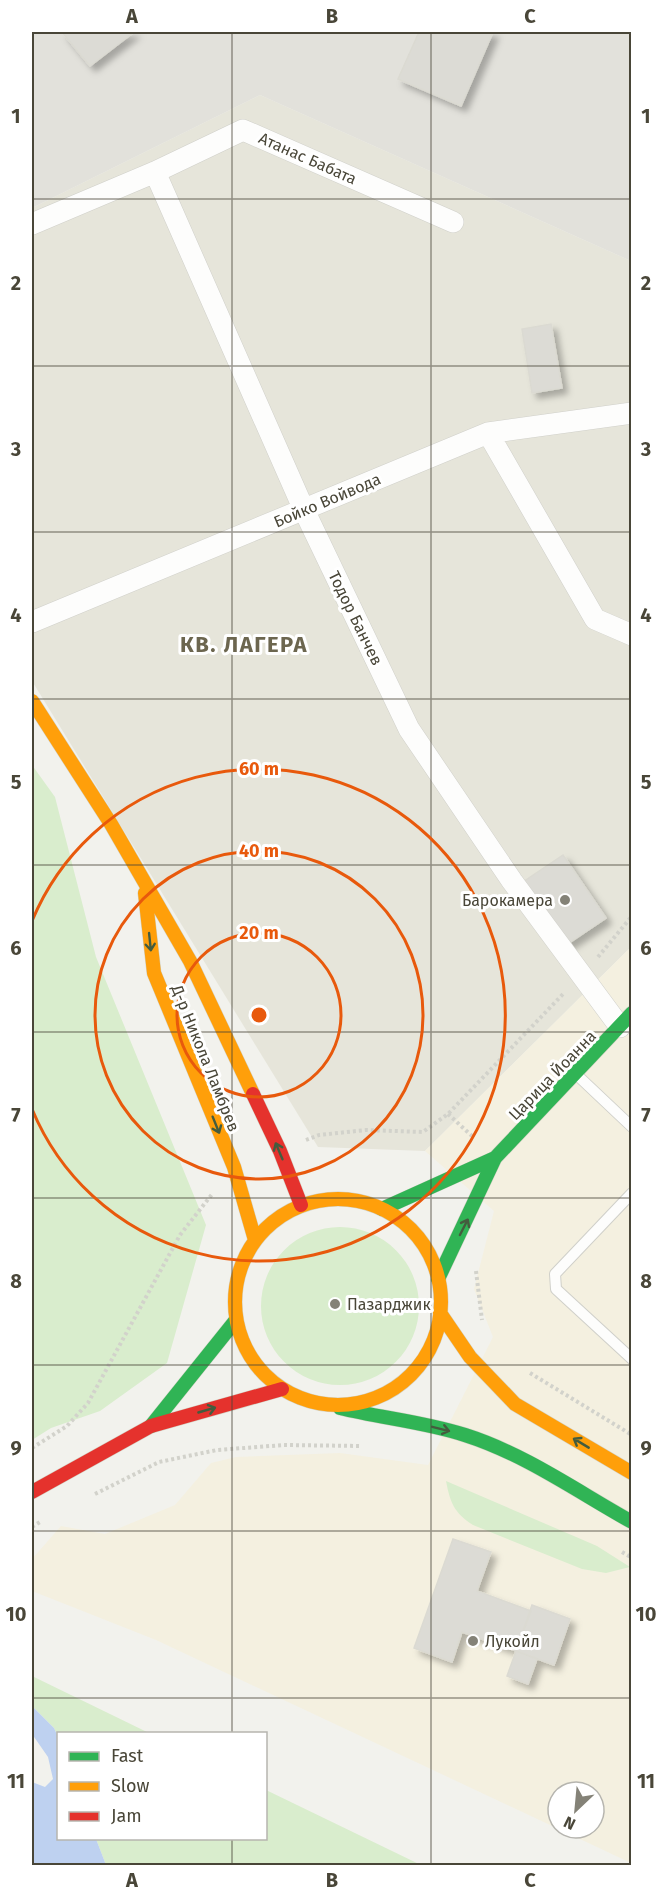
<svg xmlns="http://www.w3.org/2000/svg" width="663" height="1897" viewBox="0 0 663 1897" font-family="'Fira Sans',sans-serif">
<defs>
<filter id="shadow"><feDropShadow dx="5.5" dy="5.5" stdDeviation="3" flood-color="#0004"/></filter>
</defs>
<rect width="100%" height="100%" fill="#f2f2ed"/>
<path fill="#e6e5da" d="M260 95 631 261V947L425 1151 318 1147 32 681V208Z"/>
<path fill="#f4f0e0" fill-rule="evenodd" d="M631 947V1863L156 1640 32 1591V1559L61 1526 105 1534 175 1505 211 1463 236 1457 340 1453 428 1465 493 1337 474 1289 494 1211 425 1151ZM558 1792H594V1828H558Z"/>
<path fill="#e2e1db" d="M32 32H631V261L260 95 32 208Z"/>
<path fill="#d9edcd" d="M32 765 55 797 96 957 206 1225 167 1363 100 1411 51 1428 32 1440Z
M261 1306a79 79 0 1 1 158 0a79 79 0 1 1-158 0Z
M446 1481 597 1546 630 1567 606 1573 582 1569 473 1525C454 1513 450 1502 446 1481Z
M32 1676 149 1733 58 1734V1737L54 1728 32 1706Z
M266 1790 421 1865H106L96 1839 266 1838Z"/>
<path fill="#bed1f0" d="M32 1706 54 1728 58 1737V1838L96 1839 106 1865H32V1782L45 1787 53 1779 48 1757 32 1734Z"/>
<path fill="#dcdbd5" stroke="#dbdad2" stroke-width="1.5" filter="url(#shadow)" d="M62 32H134L90 66Z
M419 32H493L461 106 398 79Z
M551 324 562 388 532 393 522 329Z
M563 855 606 918 566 945 523 882Z
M453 1539 491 1552 477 1591 531 1611 516 1651 462 1632 452 1662 414 1648Z
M532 1605 570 1619 554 1665 516 1651Z
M516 1651 537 1659 528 1684 507 1676Z"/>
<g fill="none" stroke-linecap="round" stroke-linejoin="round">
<g stroke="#d0d0ca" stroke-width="12">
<path id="lane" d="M577 1075 632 1127
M632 1193 555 1274 556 1289 632 1359"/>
</g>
<g stroke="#d0d0ca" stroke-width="22">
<path id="street" d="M155 172 304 510 409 729 512 881 620 1027
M32 224 155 172 243 130 453 222
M488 433 595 619 632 635
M32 622 488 433 632 413"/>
</g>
<g stroke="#d2d1c4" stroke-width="15">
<path id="fast" d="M382 1209 495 1158 632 1013
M438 1279 495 1158
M340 1408C381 1418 425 1422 465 1435 525 1454 578 1492 632 1522
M151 1426 236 1320"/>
</g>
<g stroke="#d2d1c4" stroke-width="15">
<path id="slow" d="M32 701 111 824 190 961 253 1094
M145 893 154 973 234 1167 255 1240
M235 1302a103 103 0 1 1 206 0a103 103 0 1 1-206 0Z
M440 1313 470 1357 515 1404 632 1473"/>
</g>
<g stroke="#d2d1c4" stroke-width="15">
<path id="jam" d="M253 1094 280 1151 301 1205
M32 1492 151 1426 282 1389"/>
</g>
<path stroke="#d2d2cb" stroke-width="4" stroke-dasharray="3 3" stroke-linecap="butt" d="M598 957 632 916
M448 1114 472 1136
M306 1140 319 1135 366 1130 423 1132 448 1114 564 993
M476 1271 482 1320
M530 1373 632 1435
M32 1448 67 1426 88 1403 180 1235 213 1193
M95 1494 159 1462 217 1450 284 1445 361 1446
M32 1527 40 1522
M622 1552 632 1558"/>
<use href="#lane" stroke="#fdfdfc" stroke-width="10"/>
<use href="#street" stroke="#fdfdfc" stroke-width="21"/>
<use href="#fast" stroke="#30b455" stroke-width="14"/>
<use href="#slow" stroke="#ff9f0a" stroke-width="14"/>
<use href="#jam" stroke="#e5322d" stroke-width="14"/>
</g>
<defs><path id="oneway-shaft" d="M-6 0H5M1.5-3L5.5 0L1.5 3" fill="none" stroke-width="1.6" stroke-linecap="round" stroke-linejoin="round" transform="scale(1.5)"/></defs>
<g stroke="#445c3e">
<use href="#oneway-shaft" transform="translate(150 942) rotate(84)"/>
<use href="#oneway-shaft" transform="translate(216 1125) rotate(68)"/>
<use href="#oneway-shaft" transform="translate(279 1151) rotate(-113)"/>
<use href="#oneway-shaft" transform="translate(464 1227) rotate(-63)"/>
<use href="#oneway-shaft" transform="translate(207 1410) rotate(-16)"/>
<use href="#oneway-shaft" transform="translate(441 1429) rotate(14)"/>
<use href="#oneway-shaft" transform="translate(581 1443) rotate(-149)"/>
</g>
<path fill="none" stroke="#494638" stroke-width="1.5" stroke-opacity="0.55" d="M232 32V1734M431 32V1866M32 199H632M32 366H632M32 532H632M32 699H632M32 865H632M32 1032H632M32 1198H632M32 1365H632M32 1531H632M32 1698H632M232 1838V1866"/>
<g fill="none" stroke="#e8590c" stroke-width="3">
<circle cx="259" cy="1015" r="82"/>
<circle cx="259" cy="1015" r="164"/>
<path d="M32 921A246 246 0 1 1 32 1109"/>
</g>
<g fill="#848277" stroke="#fff" stroke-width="2">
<circle cx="565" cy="900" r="6"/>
<circle cx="335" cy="1304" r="6"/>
<circle cx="473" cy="1641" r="6"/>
</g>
<g text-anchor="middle" stroke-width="6" stroke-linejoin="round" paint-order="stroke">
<g font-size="16" fill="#494638" stroke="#fff">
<text transform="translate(308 158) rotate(24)" y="6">Атанас Бабата</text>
<text transform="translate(327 500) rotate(-23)" y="6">Бойко Войвода</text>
<text transform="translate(356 618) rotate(64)" y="6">Тодор Банчев</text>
<text transform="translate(206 1058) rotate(68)" y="6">Д-р Никола Ламбрев</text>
<text transform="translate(552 1075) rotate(-46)" y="6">Царица Йоанна</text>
</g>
<g font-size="16" fill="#494638" stroke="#fff" text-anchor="start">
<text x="553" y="906" text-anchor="end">Барокамера</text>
<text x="347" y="1310">Пазарджик</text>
<text x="485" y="1647">Лукойл</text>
</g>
<g font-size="22" font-weight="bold" letter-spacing="1.5" fill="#6c664f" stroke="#fff">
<text x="244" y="652">КВ. ЛАГЕРА</text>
</g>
</g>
<circle cx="259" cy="1015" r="9" fill="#e8590c" stroke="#fff" stroke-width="3"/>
<g font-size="18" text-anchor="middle" font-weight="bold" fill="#e8590c" stroke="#fff" stroke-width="6" stroke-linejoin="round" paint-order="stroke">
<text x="259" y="775">60 m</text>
<text x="259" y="857">40 m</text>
<text x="259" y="939">20 m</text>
</g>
<rect width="663" height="1897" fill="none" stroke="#ffffff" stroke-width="66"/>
<rect x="57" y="1732" width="210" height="108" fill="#ffffff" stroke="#b6b5af" stroke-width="1.5"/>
<rect x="69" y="1752" width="30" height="9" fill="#30b455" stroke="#b6b5af" stroke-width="1.5"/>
<text x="111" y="1762" font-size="18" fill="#494638">Fast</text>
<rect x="69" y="1782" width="30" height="9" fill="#ff9f0a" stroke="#b6b5af" stroke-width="1.5"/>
<text x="111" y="1792" font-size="18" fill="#494638">Slow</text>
<rect x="69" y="1812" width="30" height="9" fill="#e5322d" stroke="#b6b5af" stroke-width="1.5"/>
<text x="111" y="1822" font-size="18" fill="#494638">Jam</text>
<g transform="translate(576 1810) rotate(206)"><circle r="28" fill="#ffffff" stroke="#b6b5af" stroke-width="1.5"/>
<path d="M0-4.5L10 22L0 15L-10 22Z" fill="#848277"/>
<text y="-9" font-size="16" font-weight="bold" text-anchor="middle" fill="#494638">N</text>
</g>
<rect x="33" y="33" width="597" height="1831" fill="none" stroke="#494638" stroke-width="2"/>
<g font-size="20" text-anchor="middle" font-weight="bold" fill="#494638">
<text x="132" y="23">A</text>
<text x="332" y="23">B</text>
<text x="530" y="23">C</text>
<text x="16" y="123">1</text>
<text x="646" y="123">1</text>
<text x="16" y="290">2</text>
<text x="646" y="290">2</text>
<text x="16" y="456">3</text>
<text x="646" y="456">3</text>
<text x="16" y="622">4</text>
<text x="646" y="622">4</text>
<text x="16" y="789">5</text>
<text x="646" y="789">5</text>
<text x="16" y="955">6</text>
<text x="646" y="955">6</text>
<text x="16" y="1122">7</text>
<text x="646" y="1122">7</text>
<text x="16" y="1288">8</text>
<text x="646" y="1288">8</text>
<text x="16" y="1455">9</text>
<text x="646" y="1455">9</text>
<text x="16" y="1621">10</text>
<text x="646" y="1621">10</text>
<text x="16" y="1788">11</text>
<text x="646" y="1788">11</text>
<text x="132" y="1887">A</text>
<text x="332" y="1887">B</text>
<text x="530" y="1887">C</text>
</g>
</svg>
